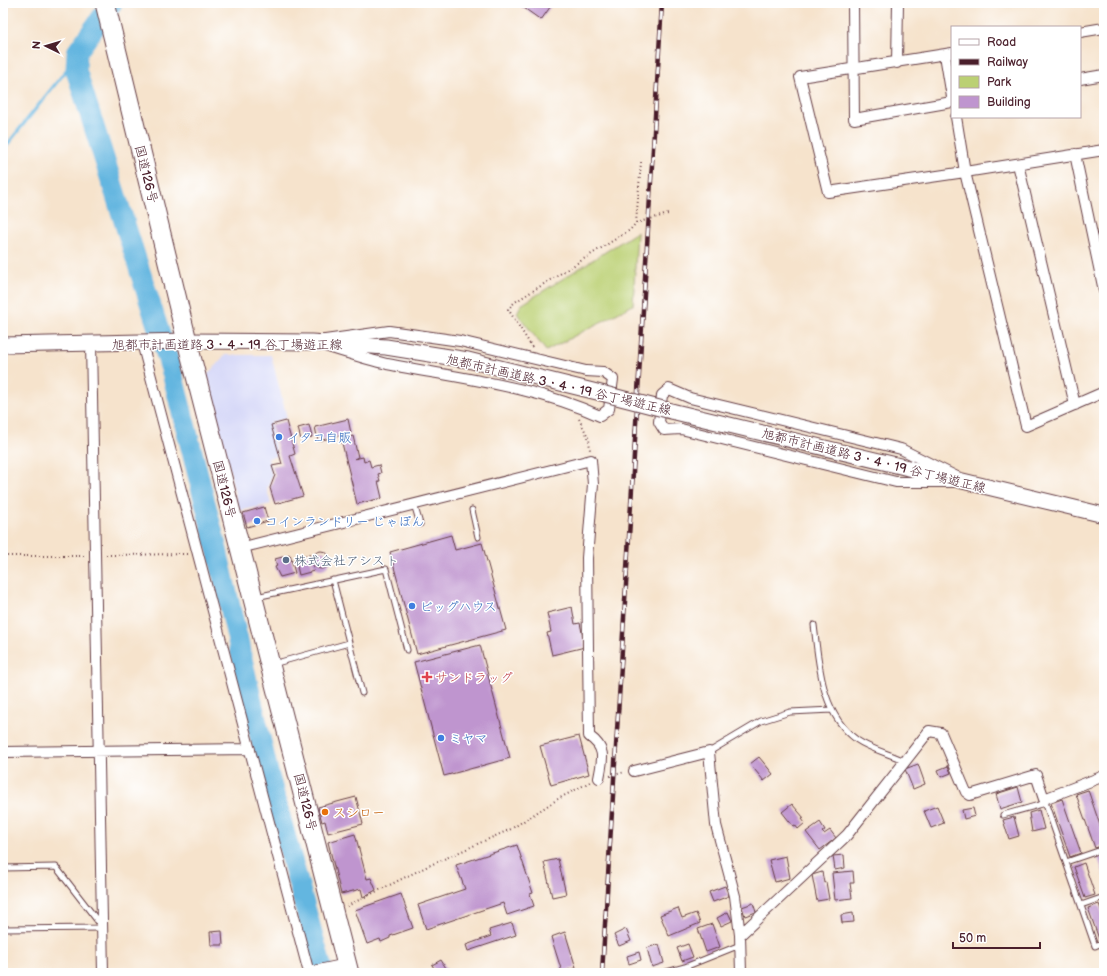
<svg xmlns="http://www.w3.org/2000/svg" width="1107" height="976" viewBox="0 0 1107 976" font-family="'Balsamiq Sans','Klee One',sans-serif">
<rect width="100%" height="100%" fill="#fff"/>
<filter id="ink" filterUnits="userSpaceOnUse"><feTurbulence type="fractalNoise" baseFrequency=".025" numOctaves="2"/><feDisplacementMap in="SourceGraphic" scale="8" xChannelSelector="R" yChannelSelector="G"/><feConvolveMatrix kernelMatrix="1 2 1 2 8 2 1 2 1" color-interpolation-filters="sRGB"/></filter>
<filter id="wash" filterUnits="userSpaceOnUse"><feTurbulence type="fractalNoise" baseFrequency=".012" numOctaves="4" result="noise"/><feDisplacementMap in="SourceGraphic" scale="16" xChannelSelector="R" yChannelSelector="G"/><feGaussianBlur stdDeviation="0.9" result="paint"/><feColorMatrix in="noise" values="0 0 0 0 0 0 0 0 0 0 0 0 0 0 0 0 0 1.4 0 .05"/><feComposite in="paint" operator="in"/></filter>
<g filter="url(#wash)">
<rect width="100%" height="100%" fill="#f6e3cc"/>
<path fill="#d6d8f8" d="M225 355H271L287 418 270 423 277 456 268 458 272 475 267 489 271 504 239 511 207 375Z"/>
<path fill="#bbd073" stroke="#82784f" d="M637 232 633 305 546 351 517 313 521 305Z"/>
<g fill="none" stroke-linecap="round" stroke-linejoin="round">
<path stroke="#64b6e0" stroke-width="3.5" d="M3 150 76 58"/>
<path stroke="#64b6e0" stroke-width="21" d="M112 3 77 52 76 70 171 369 217 550 269 776 323 973"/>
</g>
<g id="blocks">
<path fill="#bf95cf" d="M517 3H553L541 20Z
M348 419 351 433 318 441 315 427Z
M286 421 295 454 290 456 303 496 275 504 270 488 275 475 272 466 282 464 271 425Z
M309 425 312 437 301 440 298 428Z
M353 436 358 457 354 459 363 457 364 462 369 460 371 467 379 465 381 473 378 474 380 481H378L382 498 357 504 341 439Z
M264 507 268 521 247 527 243 513Z
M451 535 455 550 482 543 506 630 417 654 390 552Z
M312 560a9 9 0 1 1 18 0a9 9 0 1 1-18 0Z
M309 554 314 571 299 575 295 558Z
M290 555 295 573 280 577 275 567 277 566 275 559Z
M572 607 575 624 580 623 585 647 552 655 547 633 551 632 547 613Z
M480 645 510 758 444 776 414 662Z
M579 736 589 774 551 785 540 746Z
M759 757 773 774 764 781 750 764Z
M918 764 925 784 913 789 905 769Z
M948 766 951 773 941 777 938 770Z
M1018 787 1022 802 1000 809 996 794Z
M1088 790 1104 837V845L1095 848 1076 794Z
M356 797 363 824 328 833 325 821 322 822 318 807Z
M1062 799 1081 853 1070 857 1051 803Z
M792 804 804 818 802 819 805 823 798 829 795 825 793 826 782 812Z
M937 806 944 823 931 828 924 811Z
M973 808 975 816 964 819 962 810Z
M1039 810 1044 829 1032 832 1029 813Z
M1014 817 1019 836 1009 839 1003 820Z
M820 822 825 830 822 832 824 834 830 830 836 838 820 850 806 832Z
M355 834 367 879 371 878 376 890 363 897 361 889 341 894 328 842Z
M517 845 533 893 530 894 534 906 507 915 503 903 426 929 418 905 465 889 456 865Z
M844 855 845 868 835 870 833 856Z
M786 856 790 878 775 882 769 860Z
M1104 856V876L1098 858Z
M558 859 566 894 552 897 544 862Z
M1084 863 1095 895 1085 898 1074 867Z
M853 871 854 883H850L852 898 835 900 832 873Z
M822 872 824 883 826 882 829 899 817 901 812 875Z
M725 886 729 896 713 902 709 892Z
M401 894 413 928 390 936V938L381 942 380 939 367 944 355 910Z
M753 903 756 912 745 916 742 907Z
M1099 904 1104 918V937L1099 939 1088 908Z
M678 908 682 918 696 913 700 923 669 936 660 915Z
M728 912 732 921 721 926 717 918Z
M853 913 854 922 842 923 841 915Z
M512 923 516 935 468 951 466 945 491 936 489 930Z
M712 924 720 947 706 952 698 929Z
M626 929 631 941 619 946 614 935Z
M222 931 223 945H211L210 932Z
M565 932 576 968 562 972 551 937Z
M659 944 664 963 652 967 647 948Z
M688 944 693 957 682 961 677 948Z
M639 952 641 960 629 964 627 956Z
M441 960 449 973H437L432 965Z
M246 971H275V973H246Z"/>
</g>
</g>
<g filter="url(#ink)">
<use href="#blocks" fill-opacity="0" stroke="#643c43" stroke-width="1"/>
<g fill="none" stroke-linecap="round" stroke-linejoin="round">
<g stroke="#643c43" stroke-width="7">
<path id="lane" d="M414 504 420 524
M472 510 478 537
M333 580 362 693
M256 597 386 569 407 650
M814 625C819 665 821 714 857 740 870 749 890 754 905 761
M273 664 349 643
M709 752 761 721 790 712 832 710
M1044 799 1095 946 1104 942
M1003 815 1046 803
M1066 862 1104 849
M3 868 56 867 100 924
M1081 905 1104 897
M3 929 103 928
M663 973 685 967 740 945"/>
</g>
<g stroke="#643c43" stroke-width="12">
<path id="street" d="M853 3 854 119 952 102
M1080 32 1104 28
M952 53 800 77 828 192 965 172 1104 150
M945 55 952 97
M897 63 898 3
M1080 79 1104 75
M956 117 965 172 1026 426 1104 392
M1075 154 1104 291
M1018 164 1075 405
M389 331 460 341 586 371 603 372 613 379 609 409 600 416C535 386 458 378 387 364 362 358 336 349 311 342Z
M91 343 103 973
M142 343 309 973
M669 389 690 398 901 449 967 482H896L681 429 664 430 659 422 662 395Z
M240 548 591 460 593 484 587 558 589 736C606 748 603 758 599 778
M3 752 250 749
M634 771 709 752 716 825 735 896 740 935 741 973
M740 935 847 835 929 731 941 733 966 792 970 795 1036 775 1044 799 1104 776
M309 972 347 964"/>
</g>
<g stroke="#643c43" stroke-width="17">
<path id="secondary" d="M3 345 187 341 311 342 386 347 468 360 605 394
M671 411 1104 515"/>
</g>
<g stroke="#643c43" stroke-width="21">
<path id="highway" d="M105 3 187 341 349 973"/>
</g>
<path stroke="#643c43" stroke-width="2" stroke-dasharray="1 3" stroke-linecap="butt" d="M636 223 668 214
M532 347 508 309 515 302 630 230 636 223 641 162
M579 419 589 439 590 450
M106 555 188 554
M3 556H86
M610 776 625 772
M347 906 426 867 511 829 558 799 590 782"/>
<use href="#lane" stroke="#fff" stroke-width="5"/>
<use href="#street" stroke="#fff" stroke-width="10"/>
<use href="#secondary" stroke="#fff" stroke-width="15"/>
<use href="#highway" stroke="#fff" stroke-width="19"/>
<g stroke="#4a1f2b" stroke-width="4.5">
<path id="rail" d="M602 973 662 3"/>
</g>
<use href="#rail" stroke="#fff" stroke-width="3" stroke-dasharray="9" stroke-linecap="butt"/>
<g stroke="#643c43" stroke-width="17" stroke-linecap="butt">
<path id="secondary-bridge" d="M605 394 671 411"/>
</g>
<use href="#secondary-bridge" stroke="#fff" stroke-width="15"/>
</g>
</g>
<g fill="#3f7fe0" stroke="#fff" stroke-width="1.5">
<circle cx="279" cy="437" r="4"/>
<circle cx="257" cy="521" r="4"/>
<circle cx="412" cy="606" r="4"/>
<circle cx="441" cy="738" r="4"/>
</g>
<circle fill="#5c6f8a" stroke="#fff" stroke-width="1.5" cx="286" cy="560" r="4"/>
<path fill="#e0444e" stroke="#fff" stroke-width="1.5" d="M425 671h4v4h4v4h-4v4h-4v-4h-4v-4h4z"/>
<circle fill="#e8710a" stroke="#fff" stroke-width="1.5" cx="325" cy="812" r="4"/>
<g text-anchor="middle" stroke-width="3" stroke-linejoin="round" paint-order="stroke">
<g font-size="13" fill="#4a1f2b" stroke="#fff">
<text transform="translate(147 174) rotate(76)" y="5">国道126号</text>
<text x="227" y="349">旭都市計画道路 3・4・19 谷丁場遊正線</text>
<text transform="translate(559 384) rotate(13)" y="5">旭都市計画道路 3・4・19 谷丁場遊正線</text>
<text transform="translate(874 460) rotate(14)" y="5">旭都市計画道路 3・4・19 谷丁場遊正線</text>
<text transform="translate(225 489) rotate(76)" y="5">国道126号</text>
<text transform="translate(306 802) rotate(76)" y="5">国道126号</text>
</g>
<g font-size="13" fill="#366cbe" stroke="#fff" text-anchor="start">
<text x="287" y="442">イタコ自販</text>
<text x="265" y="526">コインランドリー じゃぼん</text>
<text x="420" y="611">ビッグハウス</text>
<text x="449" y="743">ミヤマ</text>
</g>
<g font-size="13" fill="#4e5e75" stroke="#fff" text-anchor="start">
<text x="294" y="565">株式会社アシスト</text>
</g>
<g font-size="13" fill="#be3a42" stroke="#fff" text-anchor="start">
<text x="435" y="682">サンドラッグ</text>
</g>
<g font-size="13" fill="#c56008" stroke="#fff" text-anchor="start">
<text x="333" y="817">スシロー</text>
</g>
</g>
<rect width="1107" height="976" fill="none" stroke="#fff" stroke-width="16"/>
<rect x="951" y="26" width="130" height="92" fill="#ffffff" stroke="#b7a5aa"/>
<rect x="959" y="39" width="20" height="6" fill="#ffffff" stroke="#b7a5aa"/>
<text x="987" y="46" font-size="12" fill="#4a1f2b">Road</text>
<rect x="959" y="59" width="20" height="6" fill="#4a1f2b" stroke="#b7a5aa"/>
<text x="987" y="66" font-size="12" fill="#4a1f2b">Railway</text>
<rect x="959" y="76" width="20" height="12" fill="#bbd073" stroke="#b7a5aa"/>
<text x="987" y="86" font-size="12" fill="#4a1f2b">Park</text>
<rect x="959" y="96" width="20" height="12" fill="#bf95cf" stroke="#b7a5aa"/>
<text x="987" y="106" font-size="12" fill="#4a1f2b">Building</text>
<g transform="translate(46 46) rotate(275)" stroke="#ffffff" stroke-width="3" paint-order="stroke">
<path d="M0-3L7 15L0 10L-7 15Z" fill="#4a1f2b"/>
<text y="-6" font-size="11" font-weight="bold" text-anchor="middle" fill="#4a1f2b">N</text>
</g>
<path d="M953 942v6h87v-6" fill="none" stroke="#4a1f2b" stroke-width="2"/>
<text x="959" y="942" font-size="12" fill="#4a1f2b" stroke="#ffffff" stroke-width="3" paint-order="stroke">50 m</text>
</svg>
